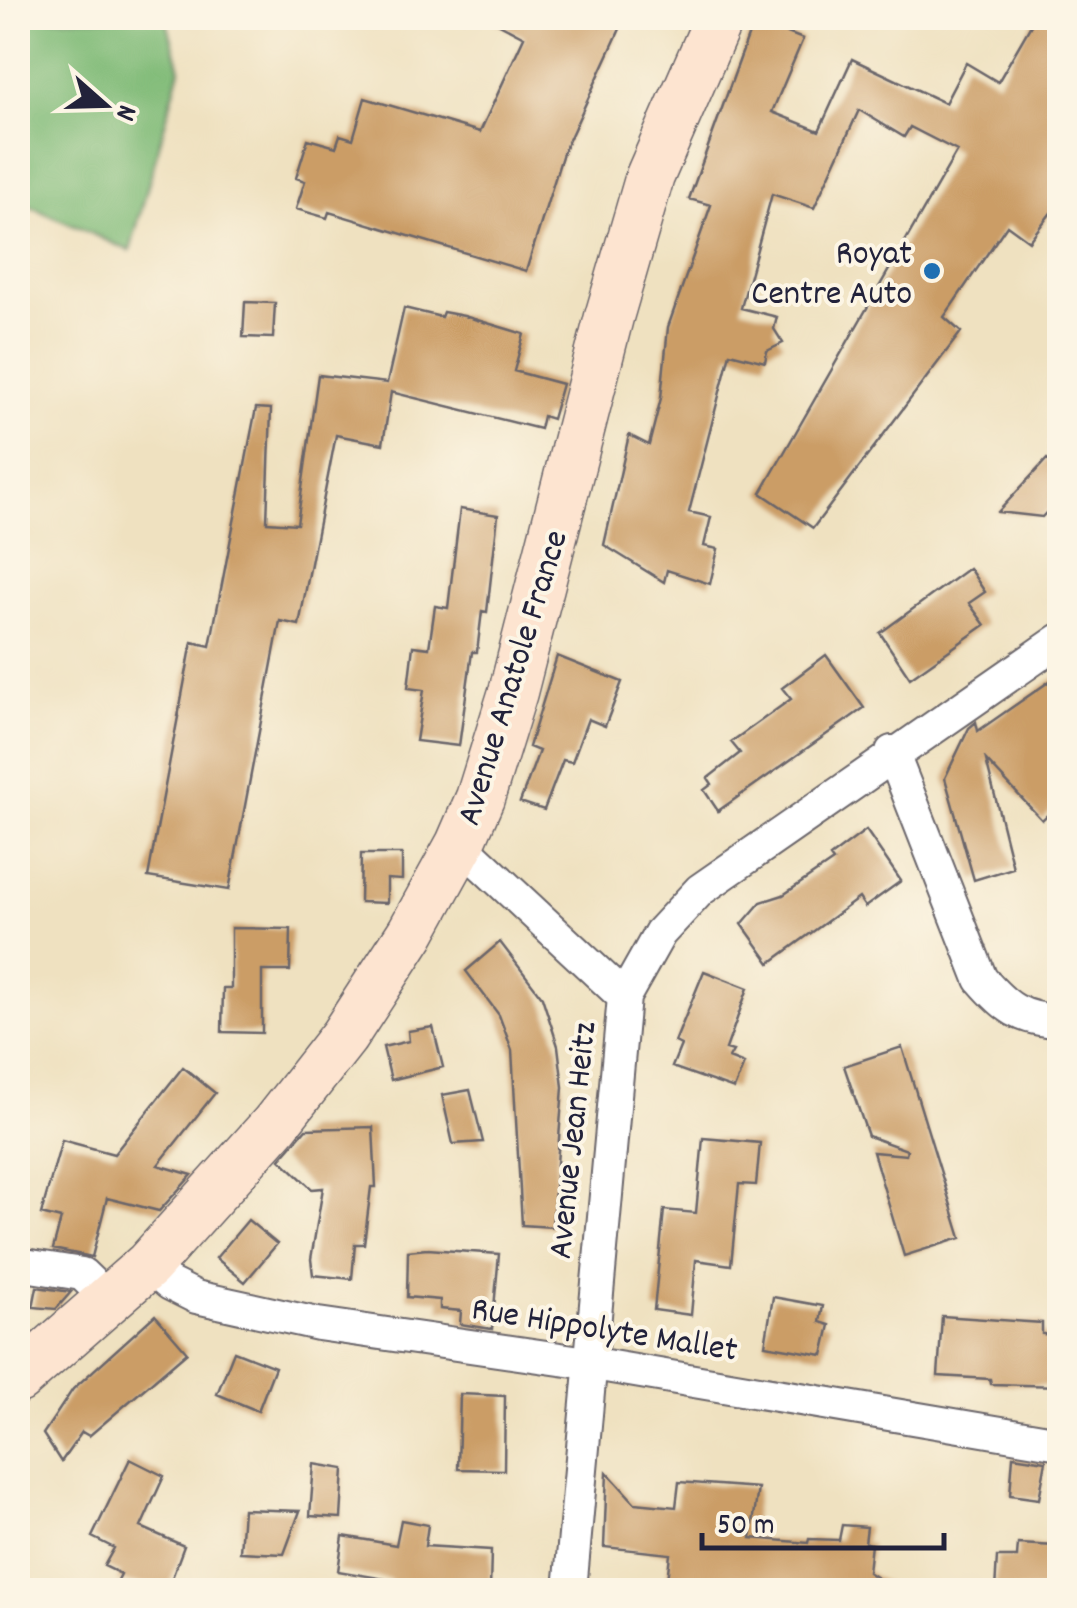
<svg xmlns="http://www.w3.org/2000/svg" width="1077" height="1608" viewBox="0 0 1077 1608" font-family="Dekko,sans-serif">
<rect width="100%" height="100%" fill="#fcf5e5"/>
<filter id="ink" filterUnits="userSpaceOnUse"><feTurbulence type="fractalNoise" baseFrequency=".01" numOctaves="2"/><feDisplacementMap in="SourceGraphic" scale="20" xChannelSelector="R" yChannelSelector="G"/><feConvolveMatrix kernelMatrix="1 2 1 2 8 2 1 2 1" color-interpolation-filters="sRGB"/></filter>
<filter id="wash" filterUnits="userSpaceOnUse"><feTurbulence type="fractalNoise" baseFrequency=".0048" numOctaves="4" result="noise"/><feDisplacementMap in="SourceGraphic" scale="40" xChannelSelector="R" yChannelSelector="G"/><feGaussianBlur stdDeviation="2.25" result="paint"/><feColorMatrix in="noise" values="0 0 0 0 0 0 0 0 0 0 0 0 0 0 0 0 0 1.4 0 .05"/><feComposite in="paint" operator="in"/></filter>
<g filter="url(#wash)">
<rect width="100%" height="100%" fill="#efe1c0"/>
<path fill="#82bc79" stroke="#526f5a" stroke-width="2.5" d="M18 18H166L180 69 130 251 18 201Z"/>
<g id="blocks">
<path fill="#cb9d66" d="M488 18H625L563 153 526 271 329 212 327 218 296 209 305 181 296 178 308 139 336 147 340 135 353 139 365 98 480 132 524 37Z
M1035 18H1060V201L1029 241 1007 225 944 317 961 332 813 528 761 493 957 151 910 127 904 137 859 110 814 208 772 194 741 308 777 317 774 329 783 343 767 351 765 362 730 353 689 512 711 517 704 546 718 549 710 584 667 570 664 582 604 545 629 435 649 445 661 398 668 327 711 205 689 199 754 20 803 39 772 112 819 131 852 59 945 103 966 63 998 82Z
M245 302 275 303 273 338 243 337Z
M404 308 441 317 443 312 464 316 524 334 514 371 562 384 552 419 543 416 540 429 391 392 383 444 336 435 299 625 280 621 229 890 148 877 192 642 210 646 256 408 271 409 267 522 297 524 318 375 387 383Z
M1047 459 1060 473V498L1042 517 998 512Z
M460 509 498 515 487 612 482 611 477 652H472L459 746 416 741 424 690 408 688 413 646 429 648 435 606 448 608Z
M969 568 985 592 969 603 985 625 910 678 880 633Z
M826 655 864 708 718 811 704 790 712 784 708 778 740 753 731 742 791 699 782 688Z
M557 656 622 682 605 726 588 719 572 762 563 760 544 810 520 802 539 751 529 747Z
M1060 674V803L1042 820 986 760 1013 868 974 880 945 778 969 728 976 722 978 731Z
M866 830 901 881 865 907 859 898 770 963 742 924 761 902 783 895 833 861 830 857Z
M361 854H402V880L387 879V903L360 902Z
M231 928 291 929 290 971H262V1033L222 1032 223 988H231Z
M500 942 542 997 558 1046 563 1087 552 1227 522 1225 512 1050 499 1015 466 971Z
M704 971 748 988 726 1049 733 1051 729 1058 744 1064 734 1089 672 1067 681 1045 675 1042Z
M433 1027 443 1067 391 1080 383 1047 409 1041 408 1031Z
M902 1047 961 1238 904 1256 873 1152 906 1155 907 1150 868 1136 844 1066Z
M183 1067 215 1093 158 1165 192 1175 159 1211 107 1198 92 1257 53 1249 61 1219 41 1214 62 1140 114 1154Z
M470 1090 483 1142 453 1144 442 1095Z
M373 1127 376 1187H371L364 1244H355L352 1279 313 1275 311 1259 323 1188 312 1189 280 1159 306 1129Z
M703 1138 760 1143 756 1185 739 1184 731 1265 696 1260 691 1315 654 1310 664 1210 696 1213Z
M248 1220 277 1244 245 1282 216 1258Z
M427 1249 499 1254 492 1329 460 1324 461 1311 440 1309V1300L407 1297 408 1251Z
M37 1287 71 1292 56 1309 33 1307Z
M773 1297 823 1306 820 1322 830 1325 823 1355 765 1345Z
M155 1315 187 1352 89 1436 82 1432 61 1462 43 1434 73 1389Z
M942 1316 1042 1323V1334L1060 1336V1386L991 1384 990 1379 938 1376Z
M234 1351 275 1367 258 1411 217 1394Z
M460 1394 505 1396 504 1470 458 1469Z
M1013 1456 1046 1461 1039 1499 1010 1495Z
M130 1459 164 1476 141 1527 184 1546 169 1586 117 1582 121 1574 104 1566 114 1548 92 1537Z
M314 1464 344 1469 341 1518 310 1516Z
M607 1472 635 1503 676 1507 679 1482 758 1488 751 1538 808 1543 809 1539 839 1540 842 1525 867 1527 865 1543 871 1544 868 1572 896 1590H666L670 1554 604 1547Z
M243 1509 300 1511 284 1554 240 1552Z
M401 1520 428 1525 425 1546 491 1550 490 1590H411V1586L391 1584V1580L338 1571 343 1536 396 1545Z
M1018 1544 1056 1546 1053 1590H995L997 1557H1017Z"/>
</g>
</g>
<g filter="url(#ink)">
<use href="#blocks" fill-opacity="0" stroke="#6a656a" stroke-width="2.5"/>
<g fill="none" stroke-linecap="round" stroke-linejoin="round">
<g stroke="#6a656a" stroke-width="36">
<path id="street" d="M892 752 981 979C1005 1007 1021 1020 1060 1021
M460 844 624 997
M18 1264 82 1274 109 1300
M148 1265 170 1284 196 1297 318 1324 588 1363 1060 1443
M570 1590 624 997 660 933 700 890 1060 640"/>
</g>
<g stroke="#6a656a" stroke-width="51">
<path id="secondary" d="M18 1379 148 1265 275 1124 344 1036 411 933 460 844 480 798 513 692 609 317 650 176 719 18"/>
</g>
<use href="#street" stroke="#fff" stroke-width="32"/>
<use href="#secondary" stroke="#fde4d0" stroke-width="48"/>
</g>
</g>
<circle fill="#1f6fb2" stroke="#fcf5e5" stroke-width="4" cx="932" cy="271" r="10"/>
<g text-anchor="middle" stroke-width="8" stroke-linejoin="round" paint-order="stroke">
<g font-size="35" fill="#22223b" stroke="#fcf5e5" text-anchor="end">
<text x="912" y="263">Royat<tspan x="912" dy="40">Centre Auto</tspan></text>
</g>
<g font-size="35" fill="#22223b" stroke="#fcf5e5">
<text transform="translate(510 677) rotate(-73)" y="12">Avenue Anatole France</text>
<text transform="translate(570 1140) rotate(-84)" y="12">Avenue Jean Heitz</text>
<text transform="translate(605 1327) rotate(9)" y="12">Rue Hippolyte Mallet</text>
</g>
</g>
<rect width="1077" height="1608" fill="none" stroke="#fcf5e5" stroke-width="60"/>
<g transform="translate(105 105) rotate(110)" stroke="#fcf5e5" stroke-width="8" paint-order="stroke">
<path d="M0-8L18 38L0 25L-18 38Z" fill="#22223b"/>
<text y="-15" font-size="28" font-weight="bold" text-anchor="middle" fill="#22223b">N</text>
</g>
<path d="M702 1533v15h242v-15" fill="none" stroke="#22223b" stroke-width="5"/>
<text x="717" y="1533" font-size="30" fill="#22223b" stroke="#fcf5e5" stroke-width="8" paint-order="stroke">50 m</text>
</svg>
